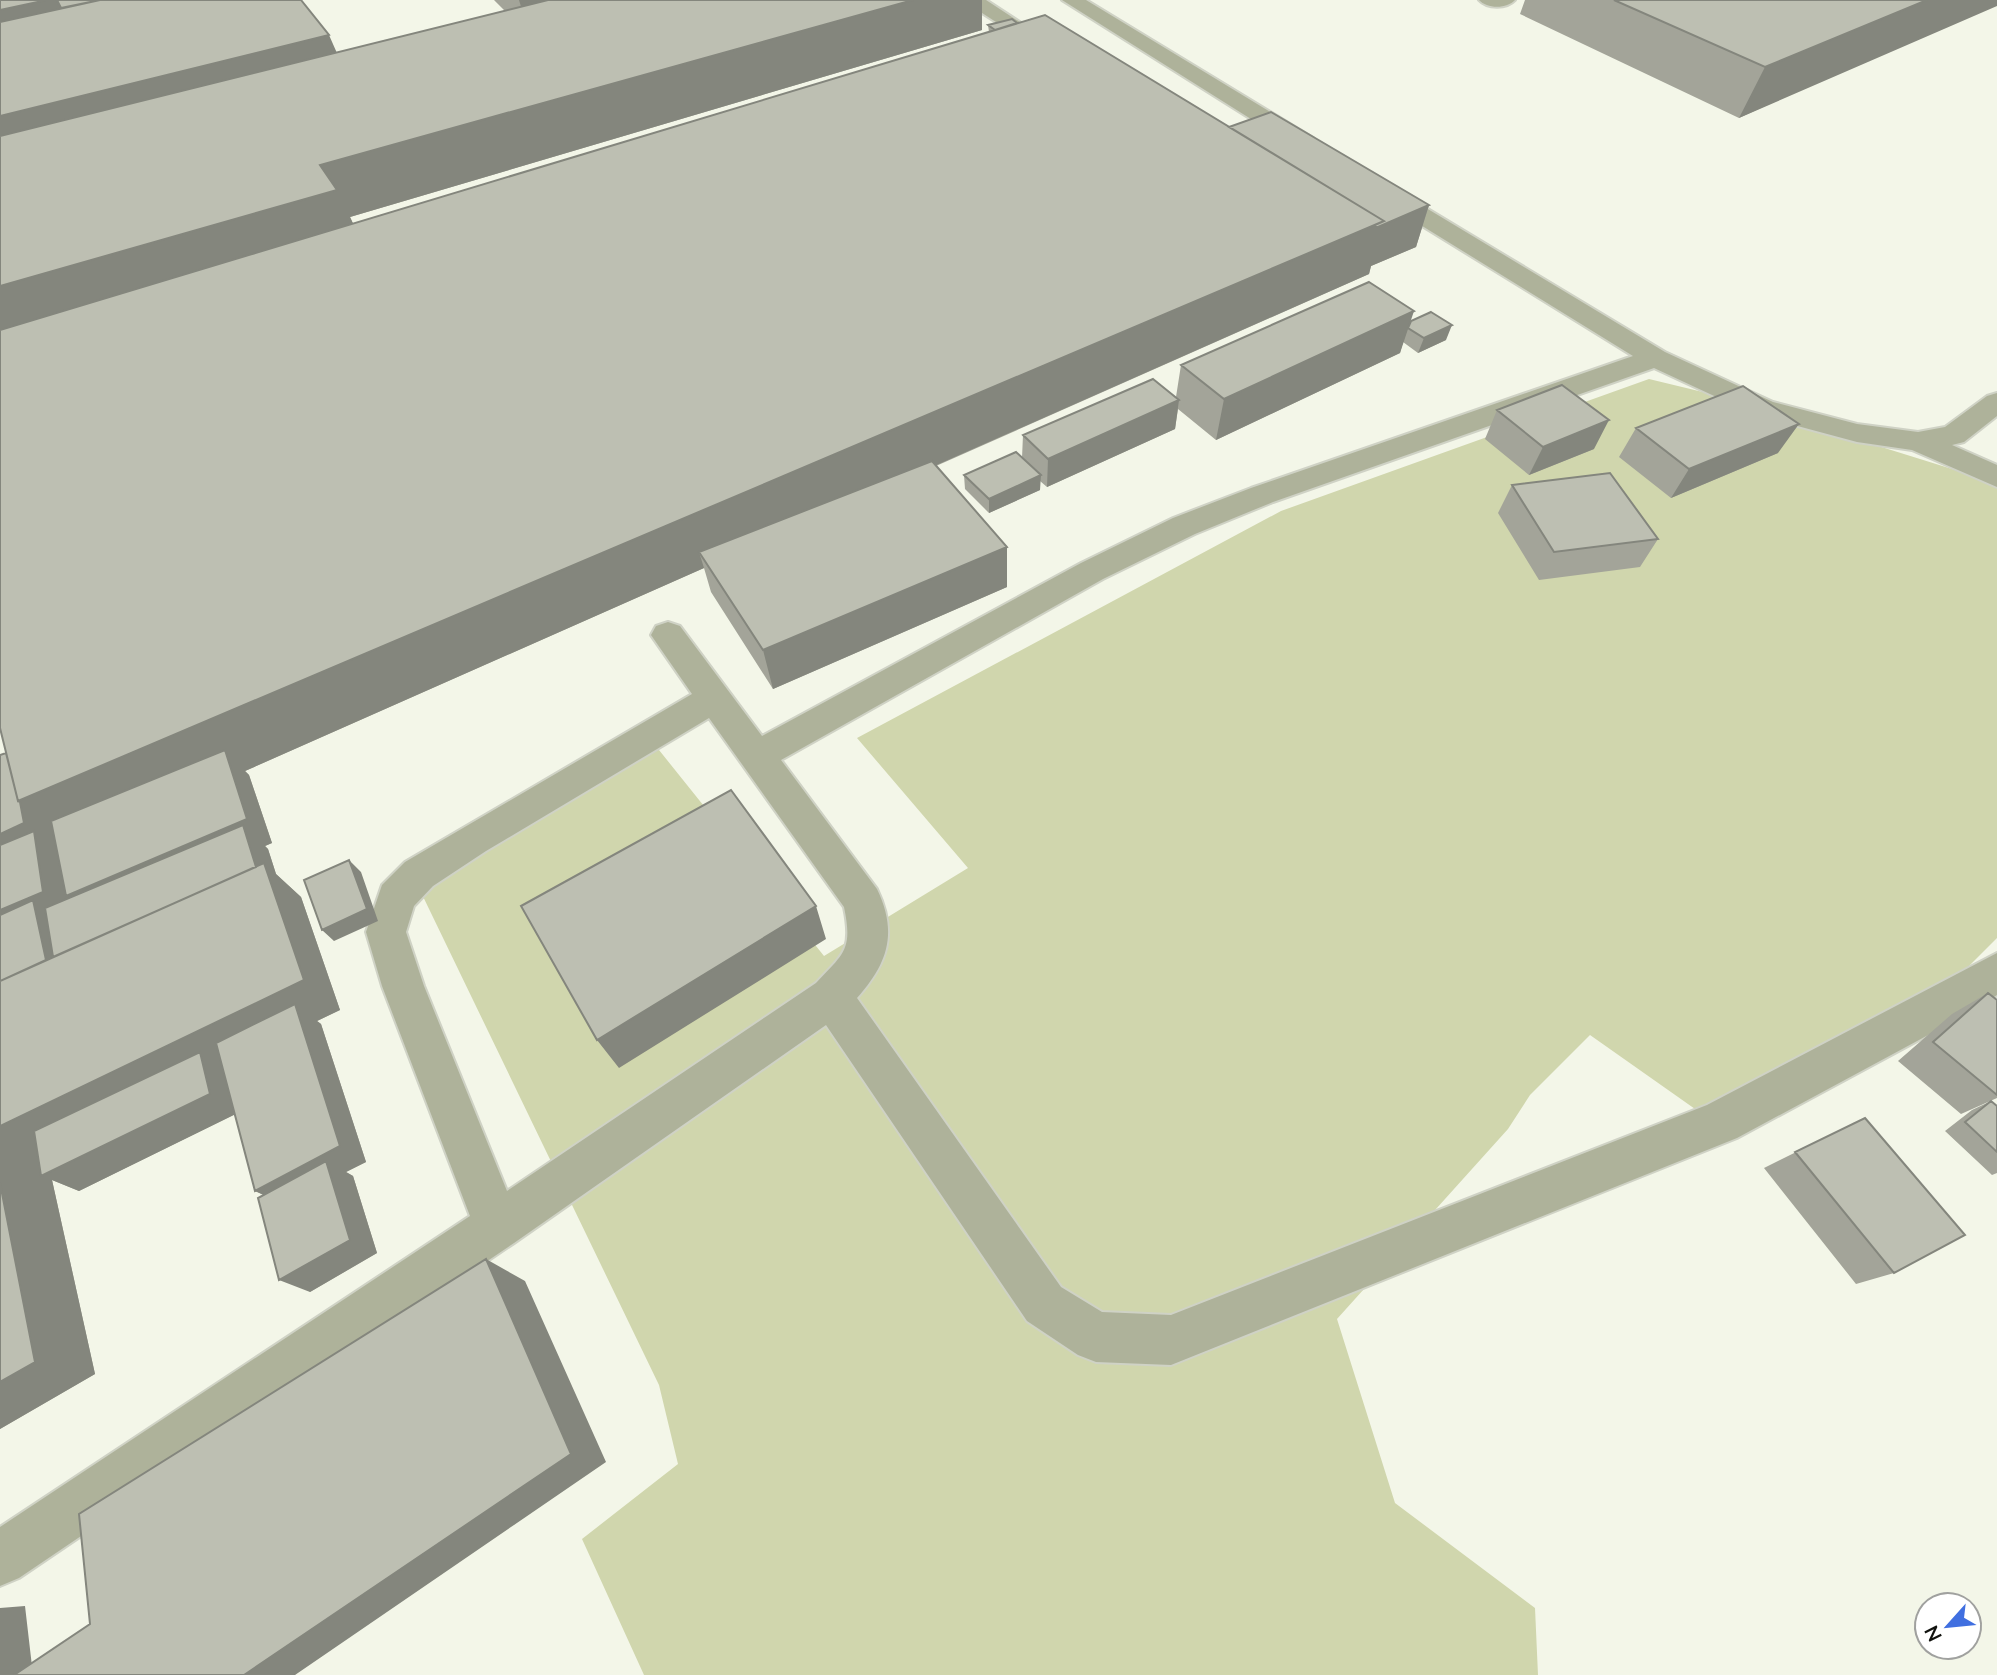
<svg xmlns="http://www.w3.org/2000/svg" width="1997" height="1675" viewBox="0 0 1997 1675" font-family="Lato,sans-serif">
<rect width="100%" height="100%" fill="#f3f6e8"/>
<path fill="#d0d6ad" d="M1649 379 1711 394 1997 483V938L1948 987 1705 1116 1590 1035 1530 1095 1508 1129 1337 1319 1395 1503 1535 1608 1538 1675H644L582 1539 678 1464 659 1385 416 882 655 745 824 956 968 868 857 738 1281 511Z"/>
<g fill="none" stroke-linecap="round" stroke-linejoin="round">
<g stroke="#cfd2c5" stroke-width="4">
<path id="minor" d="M962 0H986L1061 49 1058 53H1044Z
M1062 0H1086L1313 138 1316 143 1313 148H1297Z
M1479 0H1515C1507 9 1487 9 1479 0Z
M1380 183 1388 185 1665 352 1773 402 1857 424 1918 432 1945 427 1987 396 1997 393V416L1964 442 1952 445 1997 465V487L1912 450 1857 442 1753 414 1654 368 1273 502 1195 534 1103 579 781 760 877 889C898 933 888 963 857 998L1061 1287 1102 1312 1171 1315 1707 1105 1997 953V995L1969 1013 1737 1138 1171 1365 1096 1362 1078 1355 1027 1321 826 1025 514 1243 19 1578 0 1586V1527L470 1216 382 986 366 932 382 885 405 862 692 694 651 635 656 626 668 622 680 626 762 736 1081 563 1173 518 1251 488 1633 356 1372 195 1368 190 1372 185ZM709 718 844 907C853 950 844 953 816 983L507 1191 424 986 406 932 414 906 433 886 486 851Z"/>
</g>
<use href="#minor" fill="#aeb29a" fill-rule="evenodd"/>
</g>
<path fill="#a3a499" d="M494 0H982V30L350 217 353 224 989 32 988 25 1017 23 1229 127 1429 205 1416 247 1371 266 1369 274 936 466 1007 547V587L773 689 711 592 704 568 245 771 249 775 272 843 265 846 268 849 276 874 301 897 340 1010 317 1021 321 1024 366 1162 346 1172 353 1176 377 1253 310 1292 264 1195 255 1191 235 1114 79 1191 52 1180 95 1374 0 1429V755L6 753 336 53 505 11Z
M1525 0H1997L1739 118 1520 14Z
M1411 321 1446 340 1418 353 1403 342 1400 353 1216 440 1178 409 1175 429 1047 487 1040 481V490L989 513 965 489 964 475 1022 458 1023 435 1176 397 1181 365Z
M1497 410 1594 449 1529 475 1485 439Z
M1636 428 1778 453 1671 498 1619 457Z
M1512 485 1658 539 1640 567 1539 580 1498 513Z
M1988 993 1997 1000V1098L1961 1114 1898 1061 1952 1014Z
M1991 1101 1997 1106V1173L1992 1175 1945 1131 1972 1110Z
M1865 1118 1894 1273 1856 1284 1764 1168Z"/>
<path fill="#84867d" d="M47 0H57L63 11 0 41V10Z
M519 0H668L530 36Z
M913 0H982V30L350 217 362 242 0 353V286L320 165Z
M1927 0H1997V6L1739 118 1765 67Z
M329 35 351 85 0 195V116Z
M1429 205 1416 247 1371 266 1369 274 708 566 699 552 704 568 245 771 249 775 272 843 265 846 268 849 276 874 301 897 340 1010 317 1021 321 1024 366 1162 346 1172 353 1176 377 1253 310 1292 279 1280 285 1205 255 1191 240 1112 79 1191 52 1180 95 1374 0 1429V1042L89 989 0 947V834L18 801 1384 221Z
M1414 311 1400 353 1216 440 1224 399Z
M1452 325 1446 340 1418 353 1424 338Z
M1179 400 1175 429 1047 487 1048 459Z
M1609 420 1594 449 1529 475 1543 447Z
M1799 424 1778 453 1671 498 1689 469Z
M1041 475 1040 490 989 513V499Z
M1007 547V587L773 689 763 650Z
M349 860 361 872 378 921 334 941 322 930Z
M816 906 826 939 619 1068 597 1040Z
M486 1259 525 1281 606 1462 295 1675H244Z
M25 1606 33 1675H0V1608Z"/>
<path fill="#bdbfb2" stroke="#84867d" stroke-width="2" d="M0 0H47L0 10Z
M57 0H100L61 8Z
M100 0H301L329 35 0 116V22Z
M548 0H913L320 165 337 190 0 286V136Z
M1614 0H1927L1765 67Z
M1045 15 1384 221 18 801 0 728V330Z
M1012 19 1017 23 995 30 988 25Z
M1271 112 1429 205 1378 227 1375 225 1384 221 1229 127Z
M1369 282 1414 311 1224 399 1181 365Z
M1431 312 1452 325 1424 338 1408 328 1411 321Z
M1153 379 1179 400 1048 459 1023 435Z
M1562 385 1609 420 1543 447 1497 410Z
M1743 386 1799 424 1689 469 1636 428Z
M1016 452 1041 475 989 499 964 475Z
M932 461 1007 547 763 650 699 552Z
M1610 473 1658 539 1554 552 1512 485Z
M225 750 247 819 66 896 51 821Z
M6 753 18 801 20 802 24 823 0 834V755Z
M731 790 816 906 597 1040 521 906Z
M243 825 256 867 53 957 45 908Z
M34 831 43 892 0 910V845Z
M349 860 367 909 322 930 304 880Z
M264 863 304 980 0 1126V981Z
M33 900 46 960 0 981V915Z
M1988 993 1997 1000V1095L1933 1042Z
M295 1004 340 1146 255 1191 216 1043Z
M200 1052 210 1094 41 1176 34 1131Z
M1991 1101 1997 1106V1152L1965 1122Z
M1865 1118 1965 1235 1894 1273 1795 1152Z
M326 1161 350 1240 279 1280 258 1198Z
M0 1183 35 1362 0 1382Z
M486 1259 571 1454 244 1675H14L90 1624 79 1514Z"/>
<g transform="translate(1948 1626) rotate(243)"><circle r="33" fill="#ffffff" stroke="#a0a19f" stroke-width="2"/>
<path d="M0-5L12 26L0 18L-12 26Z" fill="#406fe0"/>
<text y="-10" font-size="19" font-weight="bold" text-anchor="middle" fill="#12130f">N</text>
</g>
</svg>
